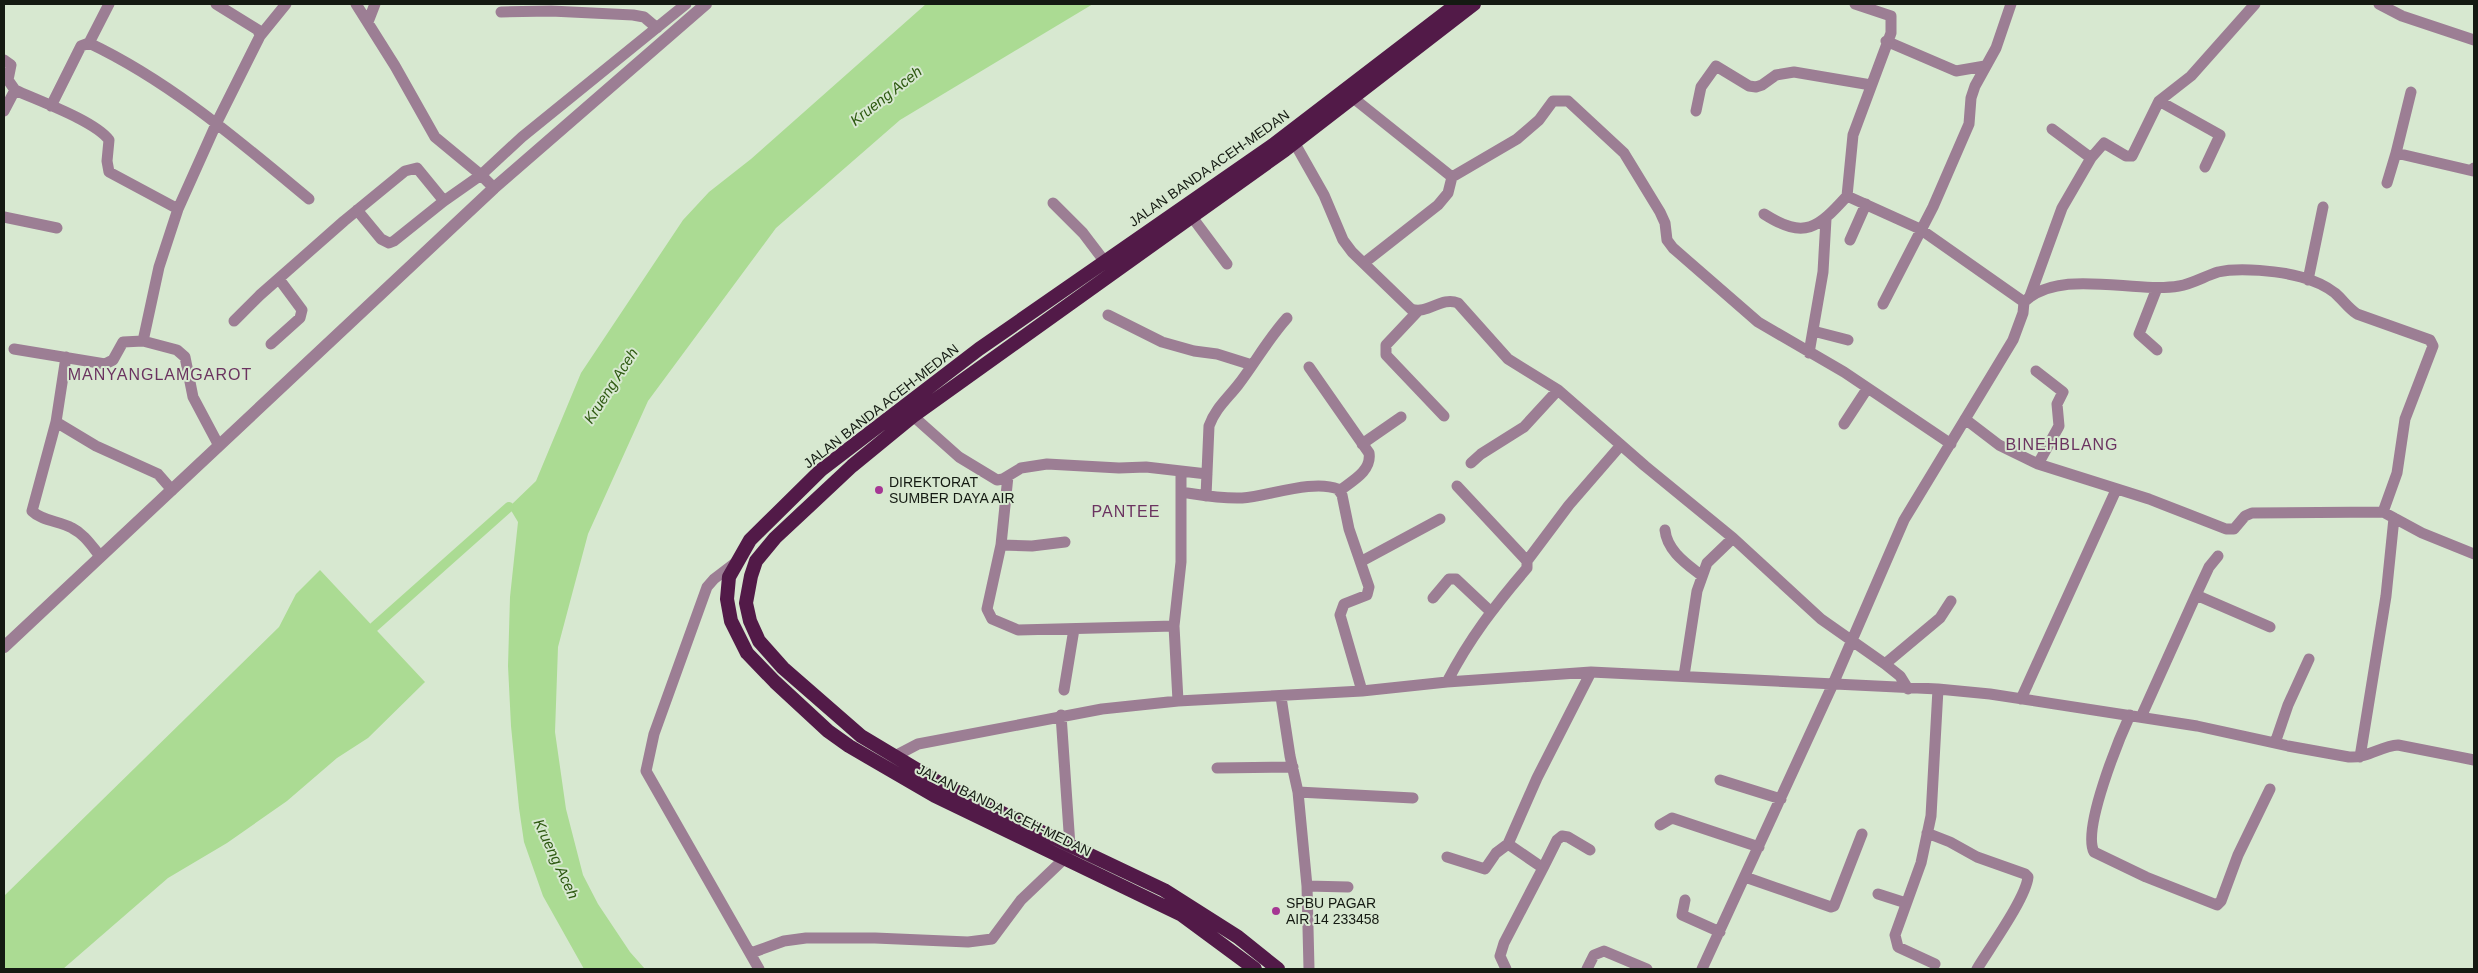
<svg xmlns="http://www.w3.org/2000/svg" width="2478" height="973" viewBox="0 0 2478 973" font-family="Arial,sans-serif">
<rect width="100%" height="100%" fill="#d7e8d0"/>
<path fill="#abdb93" d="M926 4H1093L900 120 776 228 648 401 588 534 558 647 555 732 566 809 583 875 598 904 630 952 645 969H584L543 896 524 842 519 808 511 726 508 666 510 597 518 522 509 507 536 481 581 373 683 220 709 192 751 159Z
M320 570 425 682 368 738 337 758 287 801 227 843 168 878 63 969H4V896L279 627 296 594Z"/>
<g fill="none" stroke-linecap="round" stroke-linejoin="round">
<path stroke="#abdb93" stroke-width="10" d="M374 627 509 507"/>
<path stroke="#9c7e94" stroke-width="11" d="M216 4 258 30 260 36 217 122 178 209 159 267 143 341 177 350 185 357 193 397 218 444
M356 4 395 66 435 137 481 175 494 188
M2379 4 2402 16 2474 40
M501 12 551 11 633 15 644 17 657 28
M368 22 375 4
M260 36 286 4
M1886 41 1956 71 1985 66
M89 43 109 4
M4 60 11 65 8 80 15 90C39 101 95 121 109 140L107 161 109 172 178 209
M2411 92 2396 153 2473 171 2474 168
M1352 97 1452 177
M2159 101 2220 135 2205 167
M51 106 81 46 89 43C171 82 239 141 309 199
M4 111 15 90
M1696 111 1701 87 1716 66 1749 86 1756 87 1762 85 1776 75 1794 72 1871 85
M2052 129 2091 158
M1294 142 1324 195 1343 240 1352 252 1411 309C1428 315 1441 296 1458 303L1508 359 1558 390 1645 466 1733 538 1821 619 1885 664 1900 676 1908 689
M1452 177 1517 139 1539 120 1553 101H1568L1624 153 1660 212 1665 223 1667 240 1673 248 1758 322 1844 372 1951 444
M2387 183 2396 153
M1847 196 1853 135 1891 33V16L1855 4
M1053 203 1083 233 1105 262
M357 210 381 239 389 243 394 241 444 201 481 175 522 137 686 4
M4 217 57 228
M1192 217 1227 264
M1850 240 1866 204
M1364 263 1438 205 1448 193 1452 177
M2308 280 2323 207
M2030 296 2062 208 2091 158 2104 143 2126 156H2132L2159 101 2191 76 2255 4
M2024 302C2060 267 2134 294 2179 286 2192 284 2205 276 2218 272 2239 267 2280 271 2301 277 2312 280 2326 286 2335 293 2343 300 2348 308 2357 314L2430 340 2433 346 2405 419 2397 473 2383 512
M1883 304 1933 207 1969 124 1971 98 1975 86 1996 48 2011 4
M1418 311 1386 345V355L1444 416
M1108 315 1162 342 1194 351 1217 354 1252 365
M234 321 260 295 344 221 405 171 417 168 444 201
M1813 331 1848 340
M271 344 300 318 302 310 279 279
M14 349 105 364 113 360 123 342 143 341
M2157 350 2139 334 2157 288
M1809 353 1823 272 1826 219
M66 357 56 422 32 511C42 521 59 521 72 528 84 534 91 545 100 556
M1309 367 1369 453C1372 471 1352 481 1339 491
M2036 371 2063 392 2057 404 2059 426 2038 464
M913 416 959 457 997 480 1003 479 1021 468 1047 464 1119 468 1146 467 1207 474
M1965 419 1999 445 2038 464 2149 499 2226 529H2234L2245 516 2252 513 2383 512 2422 533 2474 554
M56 422 96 446 158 474 172 490
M1844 424 1867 389
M1362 444 1401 417
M1471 463 1481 454 1524 427 1558 390
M1008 476 1001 545 987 609 992 619 1018 630 1174 626
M1457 486 1527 561
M1181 492C1201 495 1221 499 1242 498 1269 496 1313 479 1338 489L1342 495 1349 529 1369 587 1367 595 1344 604 1340 615 1362 691
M1206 496 1209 426C1215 409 1227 399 1238 385 1255 363 1268 339 1287 318
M1665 530C1667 551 1687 564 1702 576
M1001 545 1032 546 1065 542
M1362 561 1440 519
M735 563 714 579 707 587 654 734 646 771 759 969
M2196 595 2270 627
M1433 598 1449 579H1456L1490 611
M1885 664 1940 618 1951 601
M1684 676 1697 591 1707 563 1733 538
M1447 682C1469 639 1496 604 1527 568V561L1569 505 1621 445
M1064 690 1074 629
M1281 697 1290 756 1298 792 1307 886 1309 969
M2021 699 2116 490
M1178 701 1174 626 1181 562V473
M2130 715C2119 739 2082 829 2094 852L2146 877 2217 905 2221 901 2238 855 2270 789
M2141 717 2196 595 2209 567 2218 556
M2275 743 2288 705 2309 659
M895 756 918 744 1102 709 1178 701 1362 691 1447 682 1591 672 1938 689 1990 694 2197 726 2288 746 2349 757C2368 758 2381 746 2398 745L2474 760
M2360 757 2386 596 2394 518
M1217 768 1293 767
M1720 780 1781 799
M1298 792 1413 798
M1660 825 1672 818 1759 847
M1927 833 1950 842 1977 857 2025 874 2028 877C2026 898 1989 949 1977 969
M1447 857 1485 869 1496 853 1508 844
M1543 868 1557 840 1562 836 1568 837 1590 850
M1745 877 1831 907 1834 906 1862 834
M1307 886 1348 887
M1878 894 1906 903
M1685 900 1682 915 1720 932
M751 953 784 941 806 938H875L968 942 992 939 1021 900 1065 858 1070 846 1061 715
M1935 964 1898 947 1895 935 1921 863 1931 816 1938 689
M1506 969 1500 956 1504 943 1543 868 1508 844 1537 778 1591 672
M1587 969 1594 955 1604 951 1647 969
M1702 969 1833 684 1904 520 2013 340 2023 313 2024 302 1920 229 1847 196C1818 228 1805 240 1764 214"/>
<path stroke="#9c7e94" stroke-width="12" d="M4 647 494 188 706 4"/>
<path stroke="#521a48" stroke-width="14" d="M1255 969 1182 915 935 796 849 746 828 731 775 682 747 653 731 621 727 599 729 577 750 540 821 470 979 349 1273 145 1457 4
M1278 969 1238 937 1164 890 941 784 861 736 783 668 759 641 750 621 746 603 751 576 756 561 775 538 852 466 913 416 1285 150 1474 4"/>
</g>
<g fill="#a53693" stroke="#d7e8d0" stroke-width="2">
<circle cx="879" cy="490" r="5"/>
<circle cx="1276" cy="911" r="5"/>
</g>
<g text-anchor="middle" stroke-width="4" stroke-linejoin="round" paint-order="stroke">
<g font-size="14" fill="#141a12" stroke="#d7e8d0">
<text transform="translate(1209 168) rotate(-35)" y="5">JALAN BANDA ACEH-MEDAN</text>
<text transform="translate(881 406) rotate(-38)" y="5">JALAN BANDA ACEH-MEDAN</text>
<text transform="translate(1004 810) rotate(26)" y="5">JALAN BANDA ACEH-MEDAN</text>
</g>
<g font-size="14" fill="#141a12" stroke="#d7e8d0" text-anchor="start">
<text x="889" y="487">DIREKTORAT<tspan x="889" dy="16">SUMBER DAYA AIR</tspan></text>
<text x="1286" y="908">SPBU PAGAR<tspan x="1286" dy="16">AIR 14 233458</tspan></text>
</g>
<g font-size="15" font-style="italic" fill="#2d5910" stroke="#d7e8d0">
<text transform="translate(886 96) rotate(-38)" y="5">Krueng Aceh</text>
<text transform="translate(611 386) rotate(-57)" y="5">Krueng Aceh</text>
<text transform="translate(556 859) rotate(65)" y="5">Krueng Aceh</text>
</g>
<g font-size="16" letter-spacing="1" fill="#6b3360" stroke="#d7e8d0">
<text x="160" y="380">MANYANGLAMGAROT</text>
<text x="2062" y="450">BINEHBLANG</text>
<text x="1126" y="517">PANTEE</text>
</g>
</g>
<rect width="2478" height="973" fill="none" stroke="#141a12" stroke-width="10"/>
</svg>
